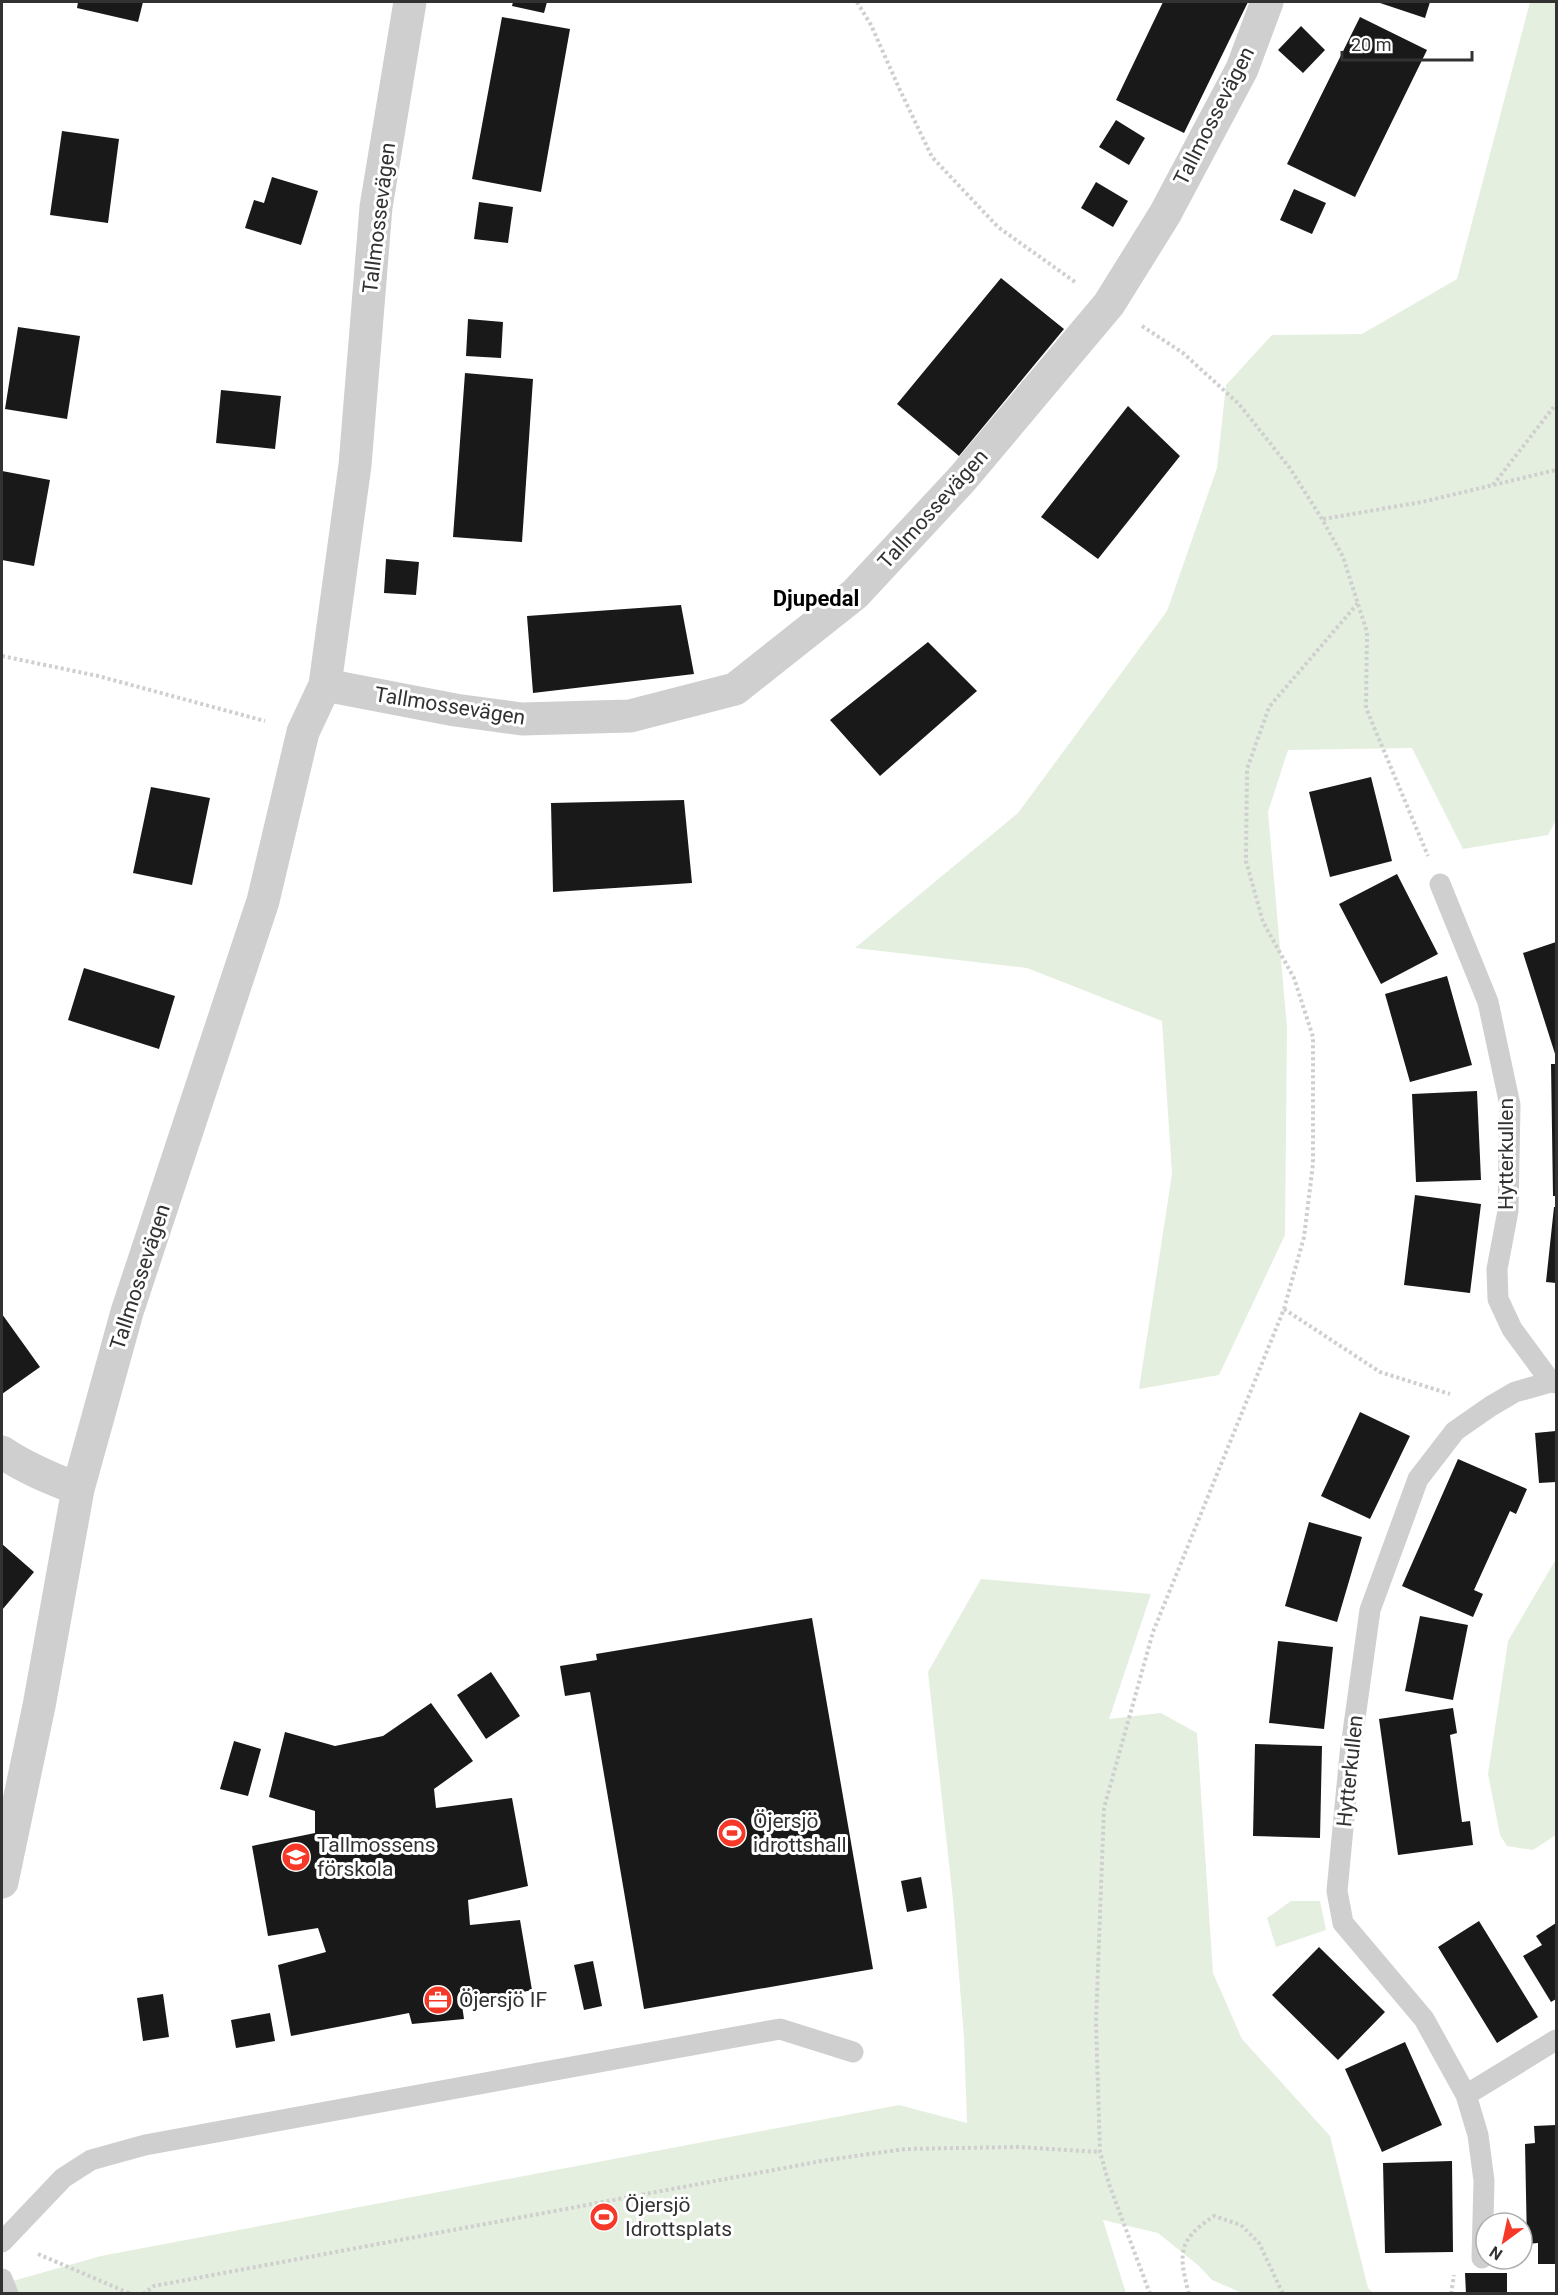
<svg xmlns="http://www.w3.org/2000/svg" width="1558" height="2295" viewBox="0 0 1558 2295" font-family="Roboto,sans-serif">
<rect width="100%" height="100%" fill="#fff"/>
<path fill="#e5efdf" d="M1530 2H1556V820L1548 835 1463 849 1412 748 1288 750 1268 812 1287 1027 1285 1235 1219 1375 1139 1389 1172 1174 1162 1021 1027 968 855 948 1018 813 1167 611 1217 468 1226 385 1272 335 1362 334 1457 279Z
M1556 1559V1835L1533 1850 1507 1846 1500 1835 1488 1774 1508 1641Z
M981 1579 1151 1594 1109 1719 1161 1713 1197 1733 1213 1973 1242 2039 1330 2136 1368 2288 1373 2293H1242L1212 2280 1199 2266 1158 2233 1103 2220 1126 2293 2 2294V2284L101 2256 899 2105 967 2123 964 2038 953 1900 928 1672Z
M1291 1901H1320L1326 1930 1276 1947 1267 1918Z"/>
<path fill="#191919" d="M78 2H143L138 22 77 8Z
M513 2H547L544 13 512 6Z
M1163 2H1248L1184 133 1116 100Z
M1377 2H1430L1425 18Z
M502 17 570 29 541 192 472 179Z
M1360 17 1427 50 1355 197 1287 164Z
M1301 26 1325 50 1303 73 1278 50Z
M1116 120 1145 138 1129 165 1099 147Z
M62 131 119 139 108 223 50 215Z
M272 177 318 191 301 245 245 228 254 200 264 203Z
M1096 182 1128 201 1113 227 1081 208Z
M1294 189 1326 203 1312 234 1280 220Z
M479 202 513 207 508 243 474 239Z
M1001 278 1064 329 959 456 897 404Z
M468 319 503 322 501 358 466 356Z
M18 327 80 336 67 419 5 409Z
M465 373 533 379 522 542 453 537Z
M221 390 281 396 275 449 216 443Z
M1128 406 1180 456 1098 559 1041 517Z
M2 471 50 480 34 566 2 560Z
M386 559 419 562 416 595 384 593Z
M681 605 694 674 533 693 527 616Z
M928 642 977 691 880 776 830 720Z
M1371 777 1392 861 1330 877 1309 792Z
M151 787 210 798 192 885 133 873Z
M684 800 692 883 553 892 551 803Z
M1397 874 1438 954 1381 984 1339 904Z
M1556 942V1057L1523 953Z
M84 968 175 996 159 1049 68 1020Z
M1447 976 1472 1065 1410 1082 1385 994Z
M1551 1064H1556V1196H1553Z
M1477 1091 1481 1180 1416 1182 1412 1094Z
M1415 1195 1481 1204 1470 1293 1404 1285Z
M1554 1207H1556V1283L1546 1282Z
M2 1314 40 1367 2 1394Z
M1360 1412 1410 1436 1370 1519 1321 1496Z
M1556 1431V1482L1539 1483 1535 1433Z
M1458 1459 1527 1489 1516 1514 1510 1511 1474 1590 1483 1594 1473 1617 1402 1586Z
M1309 1522 1362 1537 1337 1622 1285 1606Z
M2 1544 34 1572 2 1610Z
M1420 1616 1468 1625 1453 1700 1405 1691Z
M812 1618 873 1969 644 2009 590 1692 565 1696 560 1666 597 1660 596 1654Z
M1278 1641 1333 1647 1324 1729 1269 1723Z
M491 1672 520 1716 486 1739 457 1695Z
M431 1703 473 1761 434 1789 436 1808 512 1798 528 1886 468 1900 470 1925 520 1920 532 1990 462 2005 464 2019 412 2024 409 2013 291 2036 278 1965 326 1952 318 1928 268 1936 252 1846 315 1833V1811L269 1797 285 1732 335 1746 383 1736Z
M1453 1708 1457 1733 1450 1735 1462 1822 1470 1821 1473 1845 1398 1855 1379 1719Z
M234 1741 261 1749 248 1796 220 1789Z
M1255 1744 1322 1746 1320 1838 1253 1836Z
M921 1877 927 1908 907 1912 901 1881Z
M1479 1921 1538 2017 1497 2043 1438 1947Z
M1556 1923V1999L1551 2002 1523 1956 1542 1945 1536 1936Z
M1319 1947 1385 2012 1338 2060 1272 1995Z
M593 1961 602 2006 584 2010 574 1965Z
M163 1994 169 2037 143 2041 137 1998Z
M270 2013 275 2041 236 2048 231 2020Z
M1405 2042 1442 2125 1382 2152 1345 2069Z
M1556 2125V2264H1538V2243L1527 2244 1525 2144 1535 2143 1534 2126Z
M1452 2161 1453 2252 1385 2253 1383 2163Z
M1465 2273H1507V2294H1466Z"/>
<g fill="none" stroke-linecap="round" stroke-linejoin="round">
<path stroke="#cfcfcf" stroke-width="4" stroke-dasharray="3 3" stroke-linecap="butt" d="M857 2 871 25 899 88 932 157 998 227 1075 282
M1142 326 1183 353 1239 404 1289 467 1322 519 1343 557 1367 632 1366 708 1428 856
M1493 485 1556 404
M1323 519 1422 502 1556 470
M2 656 98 676 265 721
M1284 1309 1380 1372 1450 1394
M38 2254 131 2294
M143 2294 154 2286 827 2160 905 2149 1018 2147 1100 2152
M1150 2294 1109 2184 1100 2152 1096 2022 1104 1808 1153 1632 1284 1309 1304 1237 1313 1164V1037L1294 978 1263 922 1246 861 1247 769 1269 707 1358 603
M1189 2294C1178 2253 1178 2240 1214 2216L1241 2225 1259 2243 1283 2294
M1451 2294 1454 2275"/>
<path stroke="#cfcfcf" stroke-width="21" d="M1440 884 1488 1002 1510 1105 1508 1211 1497 1269 1498 1299 1512 1329 1551 1382
M1466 2095 1556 2040
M2 2242 63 2178 91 2160 145 2145 780 2029 853 2052
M1482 2258 1484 2181 1478 2135 1466 2095 1424 2019 1343 1923 1337 1891 1350 1754 1370 1610 1418 1479 1455 1431 1491 1406 1515 1392 1551 1382 1556 1383
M2 2279 8 2294"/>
<path stroke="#cfcfcf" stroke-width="33" d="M325 685 455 710 522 719 630 716 735 689 855 594 962 479 1109 304 1165 214 1242 69 1267 2
M2 1452C25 1468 52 1479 78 1489
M2 1882 39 1706 78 1489 98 1417 127 1312 263 901 303 732 325 685 355 465 376 207 410 2"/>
</g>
<defs>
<g id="stadium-disc" transform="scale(1.5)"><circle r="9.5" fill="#f53827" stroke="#fff"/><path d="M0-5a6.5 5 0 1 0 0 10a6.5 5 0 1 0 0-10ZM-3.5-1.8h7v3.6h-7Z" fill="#fff"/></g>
<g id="school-disc" transform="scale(1.5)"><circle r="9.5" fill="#f53827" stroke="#fff"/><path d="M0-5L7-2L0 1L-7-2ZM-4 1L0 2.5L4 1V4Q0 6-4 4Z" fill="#fff"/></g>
<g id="office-disc" transform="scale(1.5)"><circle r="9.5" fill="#f53827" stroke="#fff"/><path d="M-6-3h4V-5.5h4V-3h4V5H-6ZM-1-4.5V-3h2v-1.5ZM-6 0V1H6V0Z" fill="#fff"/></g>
</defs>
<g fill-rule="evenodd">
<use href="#stadium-disc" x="732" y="1833"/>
<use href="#school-disc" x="296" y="1857"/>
<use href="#office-disc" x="438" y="2000"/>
<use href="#stadium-disc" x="604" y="2217"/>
</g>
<g text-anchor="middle" stroke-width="6" stroke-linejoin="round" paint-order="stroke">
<g font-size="21" fill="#323232" stroke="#fff">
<text transform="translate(1214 116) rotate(-63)" y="7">Tallmossevägen</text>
<text transform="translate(379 218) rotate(-83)" y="7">Tallmossevägen</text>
<text transform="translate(933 509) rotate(-48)" y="7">Tallmossevägen</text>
<text transform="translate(450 706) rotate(9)" y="7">Tallmossevägen</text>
<text transform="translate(1506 1154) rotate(-90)" y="7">Hytterkullen</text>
<text transform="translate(140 1277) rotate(-72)" y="7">Tallmossevägen</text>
<text transform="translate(1350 1771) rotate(-84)" y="7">Hytterkullen</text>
</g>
<g font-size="21" fill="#323232" stroke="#fff" text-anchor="start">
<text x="753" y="1828">Öjersjö<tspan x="753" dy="24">idrottshall</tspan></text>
<text x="317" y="1852">Tallmossens<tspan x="317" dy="24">förskola</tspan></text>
<text x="459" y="2007">Öjersjö IF</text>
<text x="625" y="2212">Öjersjö<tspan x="625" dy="24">Idrottsplats</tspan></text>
</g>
<g font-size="22" font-weight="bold" fill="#000" stroke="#fff">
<text x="816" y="606">Djupedal</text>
</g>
</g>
<rect width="1558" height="2295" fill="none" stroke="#323232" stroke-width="6"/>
<g transform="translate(1504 2241) rotate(213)"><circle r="28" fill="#ffffff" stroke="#adadad" stroke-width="1.5"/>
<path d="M0-4.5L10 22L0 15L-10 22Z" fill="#f53827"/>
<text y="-9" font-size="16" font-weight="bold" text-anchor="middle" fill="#323232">N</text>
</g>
<path d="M1342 51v9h130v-9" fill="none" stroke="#323232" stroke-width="3"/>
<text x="1351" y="51" font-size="18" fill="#323232" stroke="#ffffff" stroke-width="4.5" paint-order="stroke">20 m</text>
</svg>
